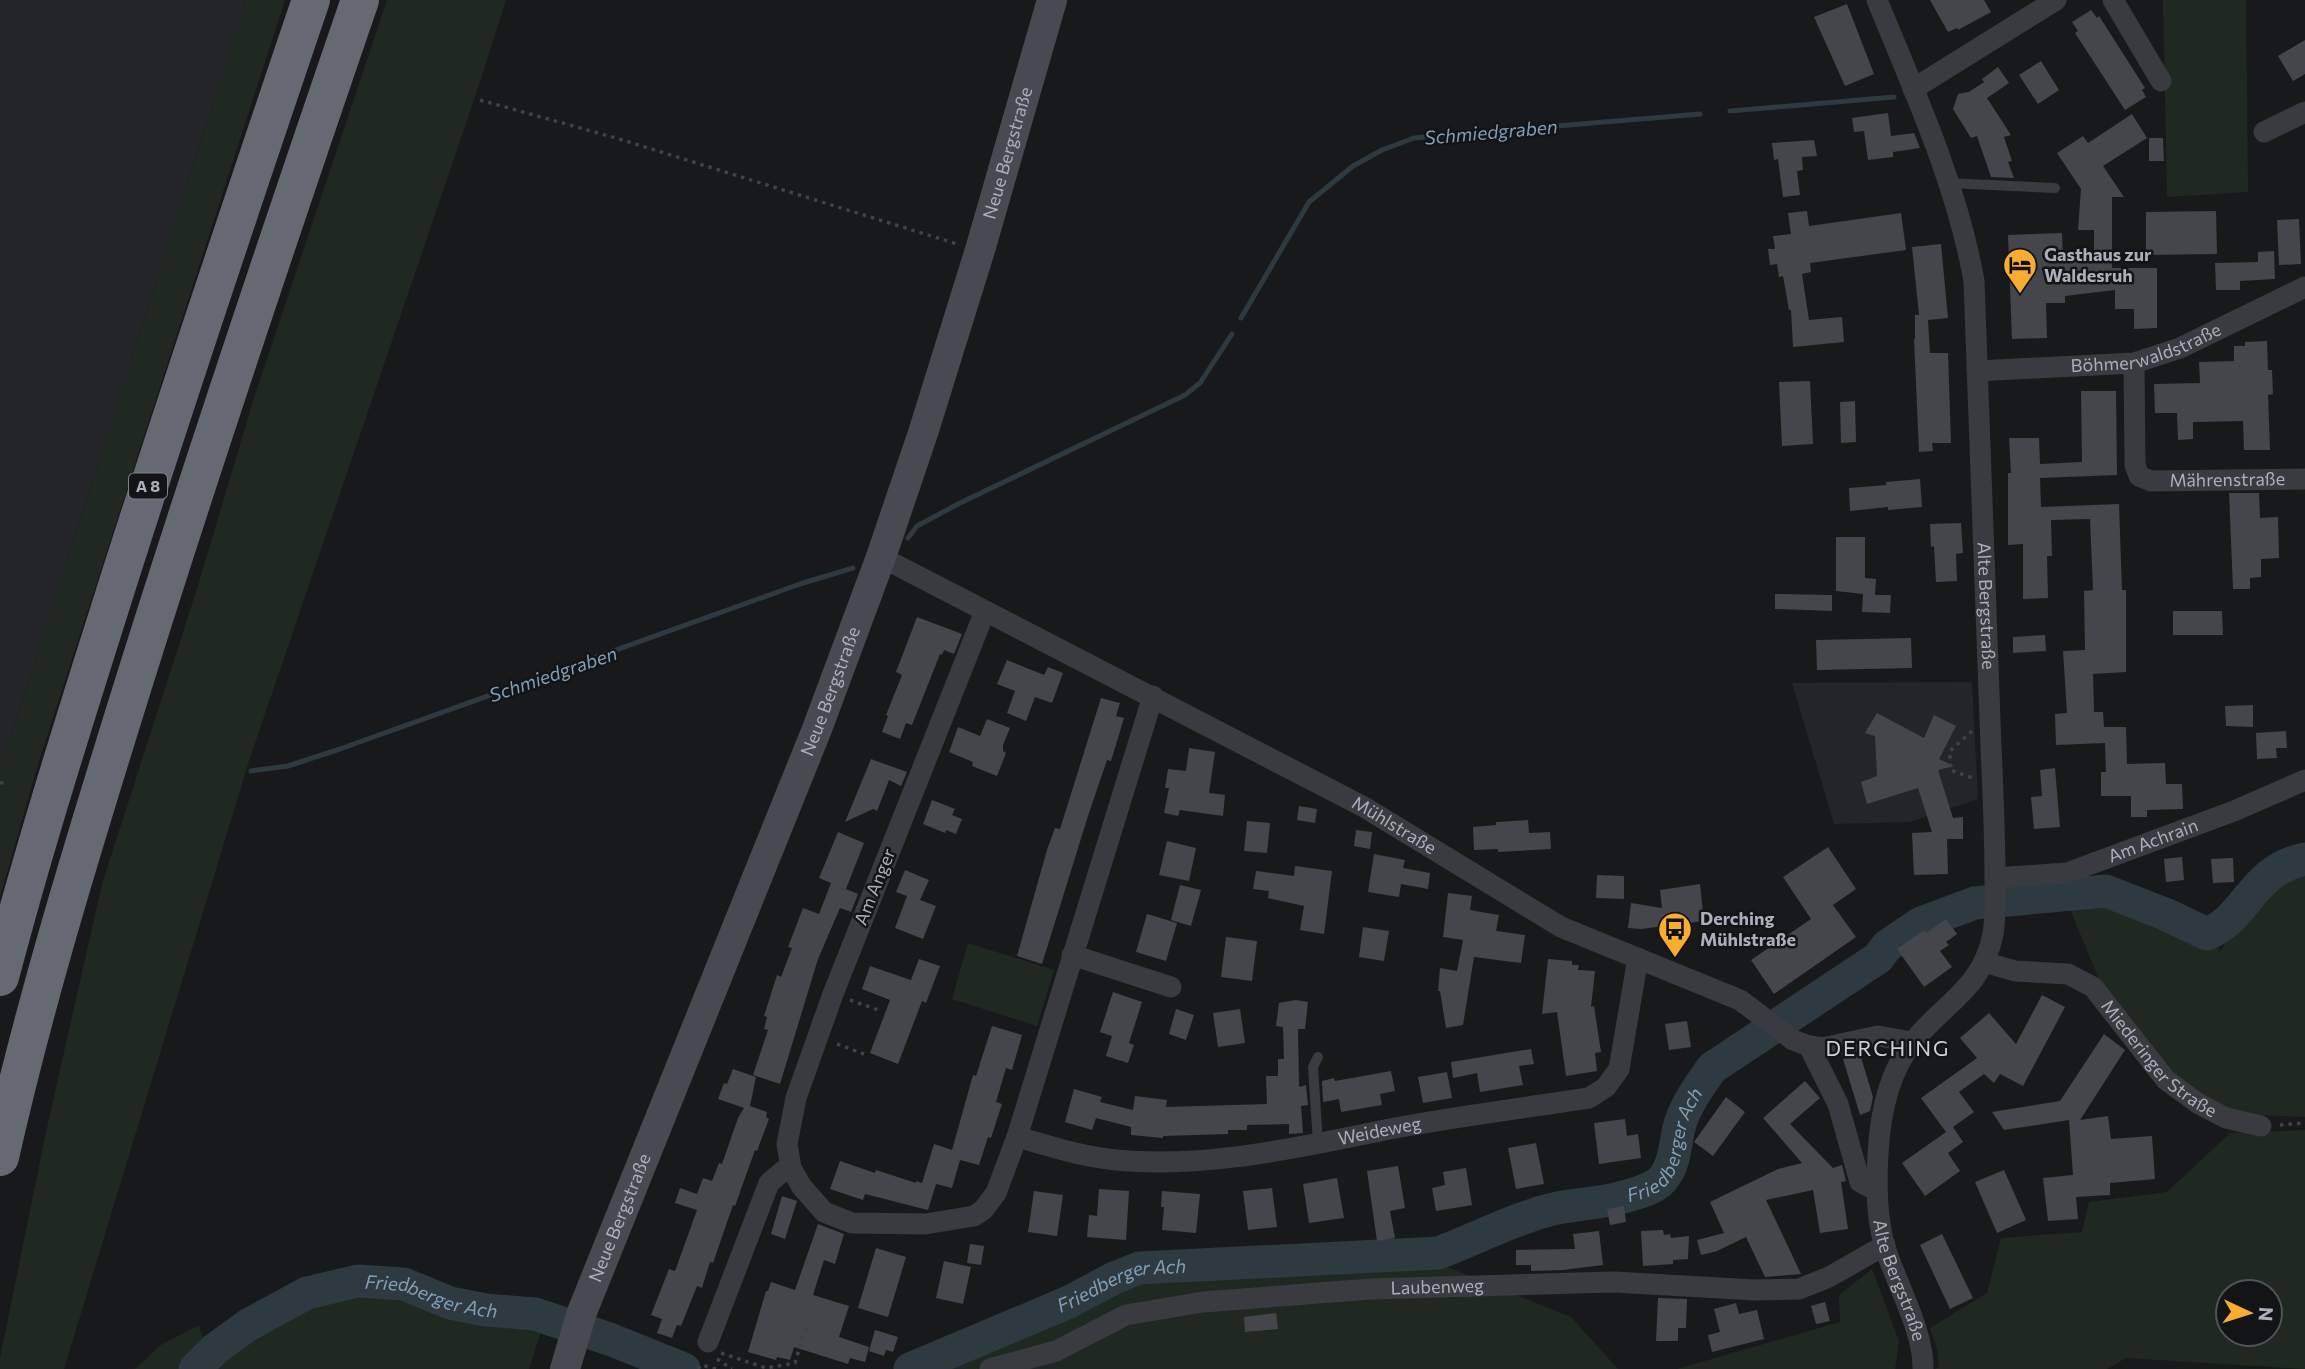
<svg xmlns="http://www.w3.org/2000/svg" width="2305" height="1369" viewBox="0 0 2305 1369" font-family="Commissioner,sans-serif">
<rect width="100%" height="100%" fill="#18191b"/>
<path fill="#242528" d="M0 0H246L4 759H0Z
M1972 682 1978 799 1910 822 1834 824 1792 683Z"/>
<path fill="#202921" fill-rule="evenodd" d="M246 0H285L39 761 0 897V759H4Z
M387 0H506L477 91 249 761 64 1369H0V1358L46 1132 102 884 197 589 253 401Z
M2163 0H2246L2248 192 2167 197Z
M2305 865V1117L2230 1114 2171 1071 2101 984 2060 885 2109 884 2161 903 2198 921 2217 918 2219 952 2278 875Z
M968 943 1054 970 1037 1026 952 999Z
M2305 1130V1369L2126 1358 2107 1369H1935L1939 1367 1937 1349 1930 1328 1987 1293 2001 1238 2082 1232 2089 1202 2167 1192 2230 1133ZM2228 1292H2270V1334H2228Z
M1418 1255 1571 1317 1618 1369H932L1142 1277 1194 1271Z
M1872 1269 1899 1341 1895 1369H1677L1840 1322 1839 1295Z
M359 1289 401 1291 444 1313 458 1317 544 1322 529 1369H135L161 1345 199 1325 211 1366 258 1334 313 1303Z"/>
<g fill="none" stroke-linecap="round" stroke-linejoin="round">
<path stroke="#2e3940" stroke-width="5" d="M1730 111 1894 97
M1241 318 1309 202 1353 166 1382 150 1414 138 1700 114
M908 538 917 526 960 503 1185 395 1200 383 1232 334
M251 771 288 766 340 749 800 584 853 568"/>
<g stroke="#2e3940" stroke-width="33">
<path id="s1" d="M195 1369 215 1349 248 1325 307 1293 358 1281 404 1284 450 1303 486 1310 535 1314 612 1340 684 1369"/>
<path id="s2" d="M910 1369 1069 1302 1114 1278 1139 1268 1438 1253C1476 1239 1510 1220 1549 1210 1573 1204 1599 1204 1623 1197 1637 1193 1657 1189 1665 1176 1676 1161 1675 1141 1680 1124 1686 1104 1700 1085 1712 1068L1878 958 1887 946 1921 923 1975 903 2106 891 2165 914 2207 934C2248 917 2251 870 2305 859"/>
</g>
</g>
<path fill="#44464b" d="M1930 0H1984L1991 12 1958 30 1957 28 1948 32Z
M1847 4 1874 74 1845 86 1814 17Z
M2091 10 2097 18 2099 16 2145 88 2142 90 2146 97 2125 110 2075 33 2078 31 2072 22Z
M2305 40V74L2293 81 2278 56Z
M2041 61 2059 90 2038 104 2019 75Z
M1998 67 2009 83 1987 98 2011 135 2004 137 2012 161 2008 162 2014 178 1991 177 1977 136 1971 138 1953 109 1958 94 1969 92 1984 82 1982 79Z
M1888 113 1891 136 1914 133 1920 148 1893 152V157L1868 160 1864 131 1854 132 1852 118Z
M2132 114 2147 138 2103 166 2124 197H2112V268H2157V328L2134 329V309H2115V290L2065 296V303H2046L2047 338 2012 339 2008 235 2062 233 2063 262 2094 258V230H2078L2081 189 2057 153 2083 136 2088 143Z
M2149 138H2163L2164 161H2149Z
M1814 140 1817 156 1802 157 1803 170 1797 171 1800 195 1783 197 1778 159 1774 160 1772 143Z
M1807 211 1809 226 1901 213 1906 250 1810 263 1811 272 1802 274 1809 320 1842 317 1844 342 1793 347 1791 310H1789L1783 276 1779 277 1777 264 1770 265 1768 249H1775L1773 236 1791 234 1788 213Z
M2216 211 2217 254 2146 255V212Z
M2299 219 2301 264 2279 265 2277 220Z
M1941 244 1948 318 1928 320 1930 353H1948L1951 443H1932L1933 451 1919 452 1914 339H1915V315H1919L1912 247Z
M2274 251 2275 279 2240 281V290H2216L2215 263 2258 262V252Z
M2267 341 2268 370H2272L2273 394 2268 395 2270 450H2244L2243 421 2193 422V439L2178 440 2177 413H2155L2154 384 2200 383 2199 362 2234 361V346H2245V342Z
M1810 381 1813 444 1782 446 1779 382Z
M2081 391H2116L2117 475 2040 478 2041 507 2119 504 2122 590H2126V672L2093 674 2094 712H2103L2104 727H2126L2127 764 2165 763 2166 784H2182L2183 809 2147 810V817H2131V796H2101V772H2106L2105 743 2056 745 2055 714 2067 713 2063 651 2085 650 2084 591 2093 590 2090 519 2051 520 2052 556H2047L2048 598 2023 599V544L2008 545V473H2011L2009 438H2039L2040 464 2082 462Z
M1855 401 1856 442 1841 443 1840 402Z
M1920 479 1922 507 1888 510V507L1850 511 1849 488 1886 485V482Z
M2229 493H2259L2260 518 2278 517 2279 558 2261 559V577L2250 578V589H2233Z
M1961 523 1963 553 1956 554 1957 581 1936 582 1934 546 1931 547 1930 524Z
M1836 537H1865V578L1876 579 1875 595H1891L1890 613 1862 612 1863 594 1836 591Z
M1775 594 1832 595V611L1775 609Z
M2173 611H2222L2223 635H2173Z
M917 617 962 634 954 654 944 650 942 655 940 654 912 725 906 723 900 739 882 732 888 716 886 715 902 675 896 672Z
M2045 635 2046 651 2013 653V637Z
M1911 638 1912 668 1817 670 1816 640Z
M1007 660 1044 675 1048 667 1063 673 1052 703 1035 697 1026 721 1007 713 1015 691 997 684Z
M1101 698 1120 703 1116 716 1124 718 1111 761 1107 760 1088 816 1042 964 1017 956 1047 850 1055 828 1060 829Z
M2253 705V727L2226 726 2225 706Z
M1877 713 1924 738 1934 715 1956 726 1939 759 1954 766 1938 770 1953 818 1963 817V839H1947L1948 874 1914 875 1912 833 1932 832 1918 788 1867 804 1861 782 1877 776 1875 736 1865 733Z
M987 719 1010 728 1003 745V751L1006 753 997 776 972 766 973 762 949 752 958 727 980 736Z
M2286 731 2287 748H2276L2277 758 2257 759 2256 733Z
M1189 748 1215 752 1209 793 1225 795 1223 816 1180 810 1178 816 1164 813 1169 788H1165L1168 769 1186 771Z
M871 759 907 772 901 786 889 780 877 811 873 809 845 822Z
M2055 768 2060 827 2034 829 2031 797 2042 796 2040 770Z
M932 800 955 809 952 815 962 819 956 834 946 830 945 833 923 824Z
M1299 806 1317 809 1315 823 1297 820Z
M1528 820 1529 833 1550 832 1551 849 1498 852V849L1474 850 1473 827 1496 825V822Z
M1247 821 1270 823 1267 853 1244 851Z
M1356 830 1372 832 1370 849 1354 846Z
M838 832 864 843 846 889 858 894 851 912 840 908 818 959 780 1084 753 1075 768 1030 764 1029 767 1017 764 1016 777 975 781 977 792 948 788 947 803 908 819 914 831 883 819 878Z
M1167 841 1196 848 1189 881 1159 875Z
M1828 847 1856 889 1833 905 1856 937 1774 994 1751 960 1811 919 1783 877Z
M1374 854 1405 860 1403 868 1430 873 1428 889 1401 884 1399 897 1368 892Z
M2182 857 2184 880 2166 882 2164 859Z
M2233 858 2234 882 2213 883 2211 859Z
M1295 866 1332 871 1324 934 1300 930 1304 906 1268 898 1269 891 1253 889 1256 871 1294 876Z
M905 870 929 880 920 900 936 906 923 939 895 928 907 896 896 892Z
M1597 875 1624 876V899L1596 898Z
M1700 884 1704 921 1641 929 1628 928 1631 903 1662 908 1660 890Z
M1180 885 1201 890 1191 926 1171 920Z
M1448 893 1472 896 1470 910 1499 915 1496 931 1525 935 1521 963 1474 957 1463 1025 1446 1028 1440 991H1438L1440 968 1457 971 1463 940 1443 937Z
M1147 914 1177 923 1166 961 1136 952Z
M1946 919 1957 934 1946 942 1949 945 1940 951 1952 967 1924 987 1897 949 1924 930 1926 933Z
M1363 927 1389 931 1384 961 1359 957Z
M1226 937 1257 941 1252 981 1221 977Z
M919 959 940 966 926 1003 922 1001 898 1064 870 1053 890 1000 862 989 870 966 911 980Z
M1548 959 1572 961V965H1579L1578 970 1595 971 1591 1007 1594 1006 1601 1052 1595 1053 1597 1071 1566 1076 1557 1012 1542 1014Z
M1113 992 1142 1002 1129 1043 1134 1045 1128 1063 1106 1056 1112 1036 1100 1032Z
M2042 995 2065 1007 2023 1086 2000 1074 1994 1083 1984 1074 1959 1092 1974 1112 1953 1127 1963 1142 1948 1153 1960 1171 1925 1196 1902 1163 1946 1132 1921 1098 1977 1058 1960 1038 1989 1013 2016 1044Z
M1295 1000 1308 1002 1305 1029H1298L1299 1085 1300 1087 1306 1085 1308 1105 1301 1106 1303 1133 1289 1134V1124L1247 1125V1130H1228V1134L1163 1136V1138L1131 1135V1127L1096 1118 1092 1130 1065 1122 1074 1089 1102 1097 1100 1102 1133 1110 1135 1096 1167 1100 1166 1107 1267 1104 1266 1076H1278V1059H1284L1283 1027 1276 1026 1279 1003Z
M1176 1009 1194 1015 1186 1040 1169 1034Z
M1240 1009 1245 1043 1218 1047 1213 1013Z
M1687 1021 1691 1047 1669 1050 1665 1024Z
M992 1026 1022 1035 1012 1070 1006 1068 996 1102 1002 1104 991 1138 988 1137 979 1165 960 1160 952 1188 936 1184 928 1210 865 1194 863 1200 830 1189 840 1161 875 1173 876 1170 916 1183V1181L922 1183 934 1144 952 1150 973 1075 976 1076Z
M2104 1034 2125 1050 2080 1120 2108 1116 2111 1139 2152 1136 2155 1179 2110 1183V1195L2076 1197 2078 1219 2048 1221 2043 1178 2073 1175 2069 1120 2004 1130 1992 1112 2060 1101Z
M1531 1049 1534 1064 1519 1066 1523 1085 1480 1092 1477 1073 1453 1078 1451 1062Z
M1860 1054 1873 1097 1870 1111 1860 1115 1843 1059Z
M733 1069 756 1077 750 1106 767 1112 766 1117 769 1119 757 1151 755 1150 735 1206 733 1205 713 1263 710 1262 702 1288 697 1286 681 1326 677 1325 672 1338 657 1333 662 1319 651 1315 669 1269 675 1271 697 1210 675 1203 680 1188 697 1194 703 1178 712 1181 719 1163 722 1164 738 1118 744 1108 718 1099 724 1083 727 1084Z
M1391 1071 1395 1091 1380 1094 1382 1105 1341 1112 1339 1099 1323 1102 1322 1081 1334 1078 1335 1081Z
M1447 1072 1452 1098 1423 1103 1418 1077Z
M1805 1081 1820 1098 1790 1124 1833 1168 1842 1165 1846 1181 1841 1182 1848 1229 1820 1233 1813 1190 1766 1200 1801 1274 1765 1277 1746 1237 1717 1251 1701 1255 1697 1240 1724 1233 1710 1202 1778 1169 1802 1163 1763 1118Z
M1726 1097 1745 1112 1713 1156 1694 1142Z
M1625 1119 1627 1136 1638 1134 1641 1158 1599 1164 1594 1123Z
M1536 1143 1544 1184 1516 1189 1508 1148Z
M1398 1166 1405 1208 1390 1211 1395 1238 1377 1241 1367 1171Z
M1466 1168 1472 1205 1436 1211 1432 1188 1445 1185 1443 1172Z
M2004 1170 2026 1220 1997 1233 1975 1182Z
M1337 1178 1344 1218 1309 1223 1303 1184Z
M1272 1188 1277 1227 1248 1230 1243 1191Z
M1099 1189 1129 1191 1126 1240 1087 1237 1089 1215 1097 1216Z
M1034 1191 1063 1195 1057 1236 1028 1232Z
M1162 1191 1200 1194 1196 1233 1162 1230 1164 1207H1161Z
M782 1196 797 1201 785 1239 771 1234Z
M1624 1206 1626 1222 1610 1225 1607 1209Z
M818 1224 844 1234 835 1264 824 1260 813 1295 849 1306 839 1337 869 1347 865 1362 850 1358 848 1364 794 1347 790 1360 777 1357 776 1360 748 1352 766 1291H768L771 1282 795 1290Z
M1663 1230 1664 1235 1670 1234 1671 1238 1689 1236 1688 1259 1673 1260V1264L1643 1266 1641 1231Z
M1599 1231 1603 1265 1563 1270 1531 1271V1265H1516V1250L1575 1249 1573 1234Z
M1942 1234 1973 1298 1950 1309 1920 1245Z
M970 1244 984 1246 981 1265 967 1263Z
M876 1248 906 1257 888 1317 858 1308Z
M944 1261 971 1267 963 1304 936 1298Z
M1658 1298 1687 1299 1686 1328H1678V1341H1656Z
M1825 1302 1830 1321 1816 1324 1811 1306Z
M1736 1303 1739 1314 1757 1310 1764 1339 1712 1352 1708 1335 1720 1332 1714 1309Z
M1276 1313 1278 1329 1245 1332 1244 1317Z
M875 1330 898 1337 893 1352 886 1350 884 1356 869 1351Z"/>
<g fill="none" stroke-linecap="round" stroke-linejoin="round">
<path stroke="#3f4247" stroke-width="3.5" stroke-dasharray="3.5 5" stroke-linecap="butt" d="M480 100 616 138 957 244
M1972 731 1950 751V770L1973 778
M0 783 6 782
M850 1000 881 1011
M837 1044 864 1054
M2280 1125 2305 1123
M721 1353 766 1368 795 1363 804 1332 811 1324
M717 1359 732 1369
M698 1369 701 1365 716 1369"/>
<path stroke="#393b40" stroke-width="10" d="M1948 183 2055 188
M1318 1057 1313 1067 1318 1143"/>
<g stroke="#393b40" stroke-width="21">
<path id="s3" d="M1877 0C1914 91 1957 184 1974 281 1979 436 1986 591 1991 747 1993 790 1995 834 1995 878 1995 897 1996 916 1993 934 1982 990 1943 1003 1913 1042 1888 1073 1880 1115 1878 1154 1876 1187 1876 1224 1888 1256 1899 1288 1924 1334 1923 1369"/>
<path d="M2113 0 2161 81"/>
<path d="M1913 89 2056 0"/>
<path d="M2264 132 2305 112"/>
<path id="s4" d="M2134 363 2135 465 2139 476 2151 481 2305 479"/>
<path id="s5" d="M1977 371 2134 363 2180 348 2305 287"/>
<path id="s6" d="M881 557 1364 807 1561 927 1740 1000 1793 1040 1809 1046 1822 1048 1878 1036 1912 1042"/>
<path d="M985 611 833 994 796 1098 787 1144 791 1168 802 1187 824 1212 852 1223 925 1224 974 1216 983 1210 996 1193 1017 1137 1153 696"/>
<path id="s7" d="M1995 878 2067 873 2234 811 2305 780"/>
<path d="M1072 955 1171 987"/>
<path id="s8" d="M1984 962 2015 971 2068 974 2093 987 2166 1080 2199 1104 2226 1118 2261 1126"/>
<path d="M1809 1046 1838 1104 1860 1182 1877 1191"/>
<path id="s9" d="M1017 1137C1050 1146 1082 1157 1116 1160 1210 1169 1303 1146 1395 1128 1459 1116 1524 1108 1589 1098L1606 1087 1619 1069 1638 958"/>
<path d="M708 1342 769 1183 783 1171 791 1168"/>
<path id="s10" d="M990 1369 1056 1351 1126 1315 1203 1302 1371 1289 1614 1282 1755 1290 1799 1289 1829 1277 1885 1245"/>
</g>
<path stroke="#474a50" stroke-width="30" id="s11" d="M565 1369 582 1312 817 729 881 557 923 433 980 250 1052 0"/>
<path stroke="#656971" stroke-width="38" d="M0 977C31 859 67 744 104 627 170 417 240 209 311 0
M0 1157C34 1006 79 859 125 711 199 473 279 236 360 0"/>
</g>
<defs>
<g id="hotel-pin" transform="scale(1.75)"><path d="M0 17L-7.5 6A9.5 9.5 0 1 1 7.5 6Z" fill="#f9ac32" stroke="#131416"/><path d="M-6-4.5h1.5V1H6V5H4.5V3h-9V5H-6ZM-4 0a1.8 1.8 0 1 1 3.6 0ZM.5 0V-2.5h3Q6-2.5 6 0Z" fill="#111"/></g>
<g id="bus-pin" transform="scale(1.75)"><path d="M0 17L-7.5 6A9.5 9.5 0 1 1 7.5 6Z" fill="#f9ac32" stroke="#131416"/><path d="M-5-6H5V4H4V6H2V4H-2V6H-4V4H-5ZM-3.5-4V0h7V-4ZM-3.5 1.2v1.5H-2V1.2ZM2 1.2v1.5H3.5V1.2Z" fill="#111"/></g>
</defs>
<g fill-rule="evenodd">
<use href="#hotel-pin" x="2020" y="265"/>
<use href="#bus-pin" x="1675" y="929"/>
</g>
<g text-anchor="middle" stroke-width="5" stroke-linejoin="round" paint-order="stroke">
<rect fill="#131416" stroke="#7d818a" stroke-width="2" x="129" y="473.5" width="38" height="25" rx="5"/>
<g font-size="16" font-weight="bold" fill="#aab0bb">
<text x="148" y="492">A 8</text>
</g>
<g font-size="18" fill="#aab0bb" stroke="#131416">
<text dy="6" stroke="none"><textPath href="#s11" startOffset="1295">Neue Bergstraße</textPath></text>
<text dy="6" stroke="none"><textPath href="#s5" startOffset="172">Böhmerwaldstraße</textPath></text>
<text dy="6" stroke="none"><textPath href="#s4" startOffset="203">Mährenstraße</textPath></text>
<text dy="6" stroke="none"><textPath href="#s3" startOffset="623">Alte Bergstraße</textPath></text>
<text dy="6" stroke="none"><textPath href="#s11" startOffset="728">Neue Bergstraße</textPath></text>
<text dy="6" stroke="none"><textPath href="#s6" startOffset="579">Mühlstraße</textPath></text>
<text dy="6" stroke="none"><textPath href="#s7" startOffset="164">Am Achrain</textPath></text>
<text transform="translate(875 887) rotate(-68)" y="6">Am Anger</text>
<text dy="6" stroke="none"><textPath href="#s8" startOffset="212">Miederinger Straße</textPath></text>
<text dy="6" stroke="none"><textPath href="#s9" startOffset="368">Weideweg</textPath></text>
<text dy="6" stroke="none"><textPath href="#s11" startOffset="161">Neue Bergstraße</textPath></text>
<text dy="6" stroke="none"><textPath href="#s3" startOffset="1337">Alte Bergstraße</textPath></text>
<text dy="6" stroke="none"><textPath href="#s10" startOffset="460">Laubenweg</textPath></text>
</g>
<g font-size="18" font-weight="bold" fill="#aab0bb" stroke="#131416" text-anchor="start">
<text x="2044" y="261">Gasthaus zur<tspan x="2044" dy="21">Waldesruh</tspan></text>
<text x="1700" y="925">Derching<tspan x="1700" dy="21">Mühlstraße</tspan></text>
</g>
<g font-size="19" font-style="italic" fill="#80a0b7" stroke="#131416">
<text transform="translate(1491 132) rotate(-5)" y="7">Schmiedgraben</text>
<text transform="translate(553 674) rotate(-19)" y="7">Schmiedgraben</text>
<text dy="7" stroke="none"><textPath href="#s2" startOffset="817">Friedberger Ach</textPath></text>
<text dy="7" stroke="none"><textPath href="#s2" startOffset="229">Friedberger Ach</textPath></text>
<text dy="7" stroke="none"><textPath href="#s1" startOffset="264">Friedberger Ach</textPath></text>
</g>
<g font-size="21" letter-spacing="2" fill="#cccfd7" stroke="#131416">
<text x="1888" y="1056">DERCHING</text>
</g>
</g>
<g transform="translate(2249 1313) rotate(94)"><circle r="33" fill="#131416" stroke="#4f5258" stroke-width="2"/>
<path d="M0-5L12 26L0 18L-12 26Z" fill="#f9ac32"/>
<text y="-10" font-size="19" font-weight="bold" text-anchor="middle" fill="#aab0bb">N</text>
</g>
</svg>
